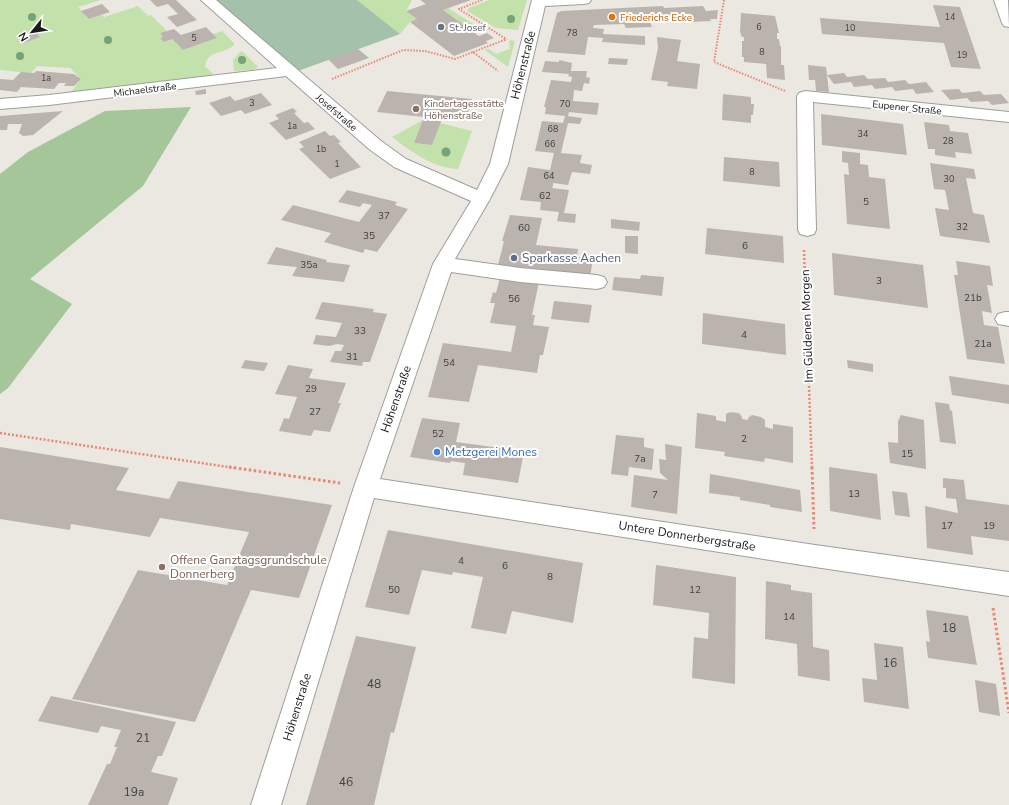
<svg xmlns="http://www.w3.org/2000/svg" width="1009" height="805" viewBox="0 0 1009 805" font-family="'Nunito Sans',sans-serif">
<rect width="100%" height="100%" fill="#ebe8e1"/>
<path fill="#c2e1ab" d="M0 0H101L78 7 89 19 102 15 104 17 138 6 148 16 151 15 167 31 160 33 163 37 160 38 164 42 172 39 183 50 217 38 213 34 222 31 234 43V45C225 54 207 50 205 66L213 74V75L71 92 81 79 70 68 37 66 31 73 0 70Z
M357 0H412L406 11 417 19 410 22 400 34Z
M489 0H527L518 30 496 28 467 11 469 8Z
M448 8 481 29 473 32 443 10Z
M511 40 515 41 508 67 485 50 489 49 496 54 510 49 509 41Z
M240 52H243L258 67 253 70 234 71 233 60Z
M423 120 414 143 432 145 440 123 472 131 458 169C433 168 412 152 392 137Z"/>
<path fill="#a4c699" d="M191 107 143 186 30 279 72 304 8 388 0 394V174L28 152 105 111Z"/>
<path fill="#a4c1ab" d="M216 0H357L400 34 298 71Z"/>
<path fill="#bbb4ae" d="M150 0H176L197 20 177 27 167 17 178 14 168 4 157 7Z
M420 0H471L443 10 479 36 487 33 494 38 486 41 488 43 454 56 410 22 417 19 406 11 426 4Z
M102 4 110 12 89 19 81 11Z
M933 5 960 7 981 69 951 67 944 43 822 34 820 18 940 27Z
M663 6 664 8 703 6 706 11 718 10 717 19H710L711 21 671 23 670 21 650 22 652 27 626 28 624 24 594 25 593 28 604 29 603 34 645 36V45L602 42 603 38 588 37 585 55 547 52 557 13 561 11Z
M741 13 775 16 779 33H777V39H779L780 46H781V65H784L785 80 767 78 766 64 744 62V57H742V41H744V37H742L740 32Z
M206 27 217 38 183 50 172 39 164 42 160 38 163 37 160 33 174 29 181 35Z
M34 31 40 37 23 43 17 37Z
M657 37 681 40 677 61 700 64 697 89 667 86 668 82 651 80 658 48Z
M358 49 369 58 338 69 328 59Z
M609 58 628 59 627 65 608 64Z
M559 60 572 63 571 71H587L586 77 590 78 589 84 584 83 582 91 574 90 573 101 599 103 597 115 569 112 568 116 582 118 580 124 568 123 561 153 582 155 580 163 592 165 590 174 572 172 568 185 553 183V186L552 188 569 190 564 213 576 214 575 223 557 221 559 212 540 210 541 202 520 200 528 167 550 170 554 153 535 151 542 121 563 123 565 116 545 114 546 107H544L551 80 571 82 572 77 568 76 569 74 542 72 545 61 559 62Z
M808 65 826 67 829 92 816 91 815 80H809Z
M36 71 74 74 81 79 74 86H64L66 83H59L54 89 21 87 17 92 0 90V79L13 80 21 72 34 73Z
M844 73 847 77 864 75 868 79 885 78 888 82 905 80 909 84 926 82 934 92 916 94 913 89 895 91 892 87 875 89 872 85 854 87 851 82 834 84 827 75Z
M206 89V94L196 95 195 91Z
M959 89 962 93 980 91 984 95 1001 94 1009 103 992 105 988 101 971 102 967 98 950 100 941 90Z
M387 91 472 99 465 121 442 119 432 145 414 143 424 117 377 112Z
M261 93 272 105 245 114 241 110 221 116 209 103 230 96 235 101Z
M723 94 751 97V104H754L753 115H751V123L722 120Z
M293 108 297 112 294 113 304 123 308 122 315 129 286 140 269 123 279 119 275 115Z
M63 111 33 135 23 136 19 133 22 124H8L7 130H0V116Z
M821 114 903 124 907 155 822 145Z
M924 122 949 125 950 131 968 133 972 154 955 152 956 158 935 155V149H928Z
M325 131 330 136 334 135 341 142 338 143 361 167 330 179 299 149 304 147 299 142Z
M842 151 860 153V164L868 165 869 177 885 179 890 229 847 224 844 174 849 175 848 163 842 162Z
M724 157 779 162 780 187 723 181Z
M930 163 974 169 976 179 966 178 973 213 984 215 990 243 940 236 935 208 949 210 945 190 934 189Z
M347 190 397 202 395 205 408 209 377 252 365 249 363 253 324 242 331 233 281 220 293 205 359 222 372 205 363 203 360 207 338 202Z
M510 215 542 218 536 245 578 249 577 257 593 259 590 277 497 269 504 241H502Z
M611 219 640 222 639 231 611 228Z
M707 228 783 236 784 263 705 254Z
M625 236H638V254L625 253Z
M276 247 327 260 326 262 350 265 344 282 292 276 297 267 267 264Z
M832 253 923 265 928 308 834 295Z
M956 261 990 266 993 286 987 285 992 313 982 311 984 325 998 327 1005 364 967 359 954 275H958Z
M641 275 664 277 662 296 612 290 614 277 640 279Z
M500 277 539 282 532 315H535L533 325 549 327 543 355H540L537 373 478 365 469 402 428 397 443 343 511 352 516 326 490 323 495 303H490L493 292 496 293Z
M554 301 592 305 589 323 551 319Z
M322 302 374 309 373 312 387 314 370 362H363L362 366 330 362 335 351H341L344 345 337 344 329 346 313 344 316 335 336 337 342 323 315 319Z
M703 313 785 324 786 355 702 344Z
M245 360 268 363 264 371 241 368Z
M847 360 873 364V372L848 368Z
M288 365 313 369 309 378 346 383 338 403H341L330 432 314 430 311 436 279 431 284 418 289 419 297 397 275 394Z
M949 376 1009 385V404L952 395Z
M935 402 949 404 950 410 952 411 956 444 940 442Z
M730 412 739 413 742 417V419L748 420V418L752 415 761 417 765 420V427L773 429V424L793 427V463L765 458 764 462 724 456 725 452 695 448 697 413 716 416V420L726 422V414Z
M901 415 924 420 926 469 890 463 888 442 898 443V421Z
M422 418 460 423 456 442 524 451 518 483 463 475 465 463 451 461 450 463 410 457Z
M616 435 644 438V447L654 449 652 470 629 467 628 476 611 474Z
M665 444 682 447 677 514 631 507 634 475 668 480 660 473 659 459 666 460Z
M0 447 129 468 116 490 169 499 178 481 332 505 299 598 251 590 195 722 72 699 138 570 227 585 249 532 160 518 150 537 71 524 70 530 0 519Z
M829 467 877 474 881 520 830 511Z
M710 474 800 490 802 512 770 507V505L740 500V497L709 493Z
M943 478 964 480 966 499 1009 505V541L971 536 973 555 927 548 925 506 958 513 956 499 946 498V488H943Z
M892 491 907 493 910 517 895 515Z
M388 530 583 563 573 623 512 611 506 634 471 628 483 577 453 572 452 575 422 570 409 615 365 607Z
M656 565 736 577 735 684 692 678 694 637 708 639 709 613 653 605Z
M766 581 791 585V590L812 593 813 647 829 650 830 681 798 676 797 644 765 639Z
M926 610 968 616 977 665 928 658 926 641 930 642Z
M356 636 416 647 394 733 391 732 374 805H306Z
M874 643 903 647 909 709 864 702 862 678 877 680Z
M975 680 996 684 1000 716 979 712Z
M51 696 176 722 162 756H158L151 772 178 778 168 805H88L107 764H110L117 747H114L121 730 101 726 98 733 38 721Z"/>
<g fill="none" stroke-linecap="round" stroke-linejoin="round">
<g stroke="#9e9e9e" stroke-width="2">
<path id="minor" d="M201 0H216L381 141 406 159 477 190 490 164 532 0H591L589 3 584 4 545 6 508 164 490 199 455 259 520 268 597 275 604 277 607 282 604 287 597 289 520 282 451 272 380 479 815 545 1009 572V596L815 567 374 498 281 805H251L354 487 433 264 471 201 394 167 369 149 286 76 49 105 0 109V99L49 95 277 68Z
M994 0H1008L1009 27 1004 26 1002 23Z
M805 91 1009 112V122L813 102 816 230 814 234 807 236 800 234 798 230 797 96 799 93Z
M1005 312H1009V326L998 324 995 319 998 314Z"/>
</g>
<path stroke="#ea8773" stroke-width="2" stroke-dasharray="1.5 1.5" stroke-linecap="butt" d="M482 0 459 9 506 39
M724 0 714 62 785 91
M473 52 507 39
M332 79 403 50 425 51 455 59 473 52 498 71"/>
<path stroke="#ea8773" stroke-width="2.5" stroke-dasharray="2 2" stroke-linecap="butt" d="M804 250 812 468
M0 433 235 468"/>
<path stroke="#ea8773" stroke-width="3" stroke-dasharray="2.5 2.5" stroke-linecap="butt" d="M229 467 340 483
M812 467 814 529
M993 608 1009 713"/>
<use href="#minor" fill="#fff" fill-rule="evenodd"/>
</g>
<g fill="#76a378">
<circle cx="32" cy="17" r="4"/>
<circle cx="511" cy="19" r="4"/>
<circle cx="37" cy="30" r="4"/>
<circle cx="108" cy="40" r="4"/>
<circle cx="20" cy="56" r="4"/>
<circle cx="242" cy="60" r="4"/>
<circle cx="446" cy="152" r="4.5"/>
</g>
<circle fill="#e8710a" stroke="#fff" stroke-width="1.5" cx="612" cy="17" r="4"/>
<circle fill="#6b7280" stroke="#fff" stroke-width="1.5" cx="441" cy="27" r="4"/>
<g fill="#8d6e63" stroke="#fff" stroke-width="1.5">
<circle cx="416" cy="109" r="4"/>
<circle cx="162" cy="567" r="4"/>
</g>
<circle fill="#5c6f8a" stroke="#fff" stroke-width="1.5" cx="514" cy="258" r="4"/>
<circle fill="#3f7fe0" stroke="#fff" stroke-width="1.5" cx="437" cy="452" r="4"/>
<g text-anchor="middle" stroke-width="4" stroke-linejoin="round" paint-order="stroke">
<g font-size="9" fill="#42403f">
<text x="950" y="20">14</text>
<text x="759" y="30">6</text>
<text x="850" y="31">10</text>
<text x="572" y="36">78</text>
<text x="194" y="41">5</text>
<text x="762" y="55">8</text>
<text x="962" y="58">19</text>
<text x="46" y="81">1a</text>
<text x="252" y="106">3</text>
<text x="565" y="107">70</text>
<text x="292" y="129">1a</text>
<text x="553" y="132">68</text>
<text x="863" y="137">34</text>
<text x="948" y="144">28</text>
<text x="550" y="147">66</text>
<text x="321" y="152">1b</text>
<text x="337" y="167">1</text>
<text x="752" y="175">8</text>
<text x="549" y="179">64</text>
<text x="949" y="182">30</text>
</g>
<g font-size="10" fill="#c56008" stroke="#fff" text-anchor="start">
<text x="620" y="21">Friederichs Ecke</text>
</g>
<g font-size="10" fill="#5b616d" stroke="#fff" text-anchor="start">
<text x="449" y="31">St. Josef</text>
</g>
<g font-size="10" fill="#1a1a1a" stroke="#fff">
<text transform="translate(145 89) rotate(-7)" y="4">Michaelstraße</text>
<text transform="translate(907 107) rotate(6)" y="4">Eupener Straße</text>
<text transform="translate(337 112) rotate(41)" y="4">Josefstraße</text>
</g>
<g font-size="10" fill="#785e54" stroke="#fff" text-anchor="start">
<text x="424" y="107">Kindertagesstätte<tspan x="424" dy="12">Höhenstraße</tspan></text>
</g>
<g font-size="10" fill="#42403f">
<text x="545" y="199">62</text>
<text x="866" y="205">5</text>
<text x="384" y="219">37</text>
<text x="962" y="230">32</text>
<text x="524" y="231">60</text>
<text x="369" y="239">35</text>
<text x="745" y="249">6</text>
<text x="309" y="268">35a</text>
<text x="879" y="284">3</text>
<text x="973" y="301">21b</text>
<text x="514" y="302">56</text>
<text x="360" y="334">33</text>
<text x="744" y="338">4</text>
<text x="983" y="347">21a</text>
<text x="352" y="360">31</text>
<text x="449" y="366">54</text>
<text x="311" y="392">29</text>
<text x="315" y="415">27</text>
<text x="438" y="437">52</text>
<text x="744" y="442">2</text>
<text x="907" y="457">15</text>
<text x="640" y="462">7a</text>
<text x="854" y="497">13</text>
<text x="655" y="498">7</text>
<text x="947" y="529">17</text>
<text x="989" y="529">19</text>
<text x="461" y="564">4</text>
<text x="505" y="569">6</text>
<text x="550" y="580">8</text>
<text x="394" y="593">50</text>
<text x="695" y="593">12</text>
<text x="789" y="620">14</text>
</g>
<g font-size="12" fill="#1a1a1a" stroke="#fff">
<text transform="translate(523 65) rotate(-76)" y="4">Höhenstraße</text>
<text transform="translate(807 326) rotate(-92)" y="4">Im Güldenen Morgen</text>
<text transform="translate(396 399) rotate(-71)" y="4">Höhenstraße</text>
<text transform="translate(687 536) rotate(9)" y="4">Untere Donnerbergstraße</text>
<text transform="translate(297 707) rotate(-73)" y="4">Höhenstraße</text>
</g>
<g font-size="12" fill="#4e5e75" stroke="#fff" text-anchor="start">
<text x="522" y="262">Sparkasse Aachen</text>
</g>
<g font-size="12" fill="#366cbe" stroke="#fff" text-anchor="start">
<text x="445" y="456">Metzgerei Mones</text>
</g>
<g font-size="12" fill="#785e54" stroke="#fff" text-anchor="start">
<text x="170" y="564">Offene Ganztagsgrundschule<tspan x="170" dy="14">Donnerberg</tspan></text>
</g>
<g font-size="12" fill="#42403f">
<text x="949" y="632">18</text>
<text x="890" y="667">16</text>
<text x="374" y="688">48</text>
<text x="143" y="742">21</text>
<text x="346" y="786">46</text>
<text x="134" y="796">19a</text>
</g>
</g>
<g transform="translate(32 32) rotate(240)" stroke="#ffffff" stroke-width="3" paint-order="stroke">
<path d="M0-3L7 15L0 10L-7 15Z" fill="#1a1a1a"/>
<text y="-6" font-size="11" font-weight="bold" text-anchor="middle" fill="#1a1a1a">N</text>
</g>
</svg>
